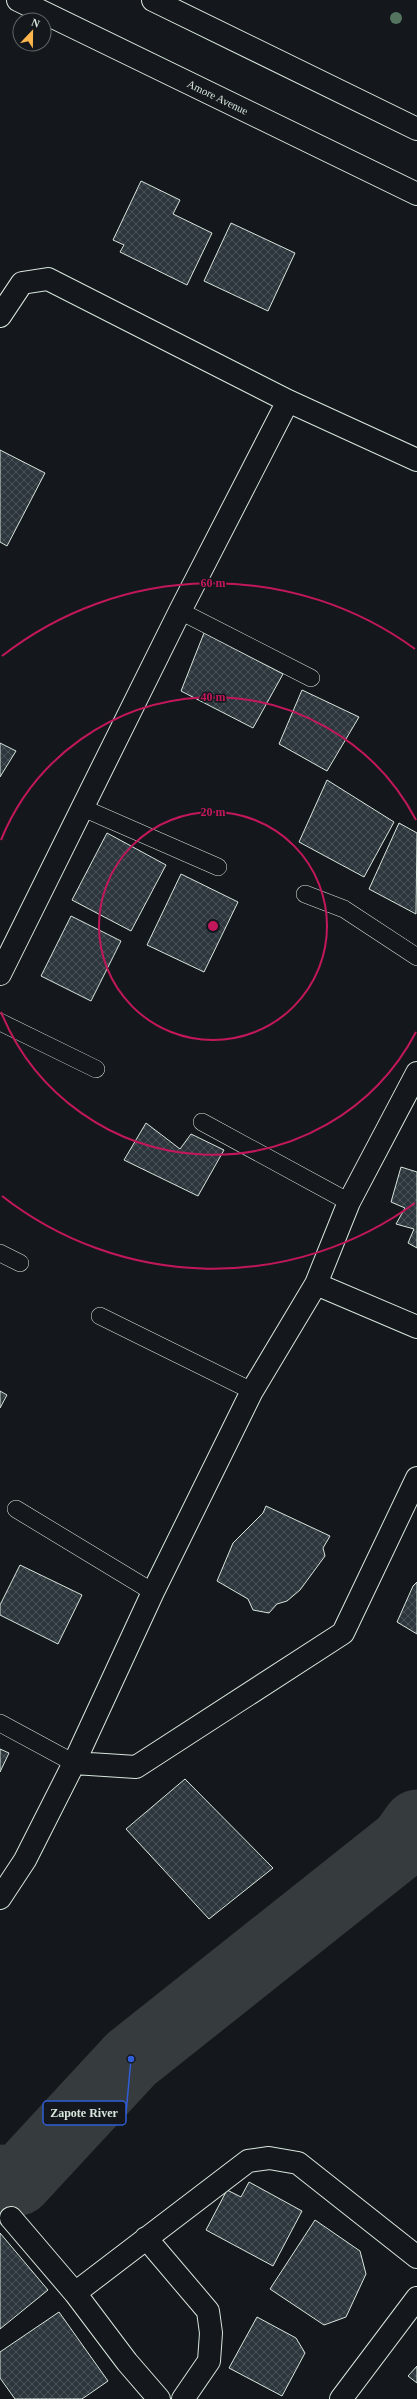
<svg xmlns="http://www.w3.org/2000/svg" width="417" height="2399" viewBox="0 0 417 2399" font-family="Georgia,serif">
<defs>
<pattern id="building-cross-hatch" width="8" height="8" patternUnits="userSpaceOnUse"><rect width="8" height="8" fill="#2c363c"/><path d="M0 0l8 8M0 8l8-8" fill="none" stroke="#4a5358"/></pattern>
</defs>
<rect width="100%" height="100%" fill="#14181c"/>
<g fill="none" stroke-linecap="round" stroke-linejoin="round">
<path stroke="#363b3e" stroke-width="69" d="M0 2179 18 2181 131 2059 404 1842 417 1824"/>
</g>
<path fill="url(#building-cross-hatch)" stroke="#d8e6dc" d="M141 181 180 200 173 214 212 233 187 285 120 252 124 245 113 240Z
M231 223 295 253 268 311 204 281Z
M0 450 45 473 7 546 0 542Z
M204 633 283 674 253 728 181 691Z
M302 690 359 717 327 771 279 744Z
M0 743 16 751 0 777Z
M327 780 394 822 364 877 299 842Z
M399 823 417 833 416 914 369 889Z
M107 833 166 865 131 931 72 900Z
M181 874 238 902 204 972 147 945Z
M71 916 121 941 91 1001 41 976Z
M146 1123 180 1149 191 1134 224 1150 198 1196 124 1160Z
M401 1167 417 1172V1248L408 1243 414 1229 396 1224 405 1208 391 1202Z
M0 1391 7 1395 0 1408Z
M266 1506 330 1536 323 1548 325 1556 300 1590 287 1601 277 1604 269 1613 253 1610 248 1599 217 1581 233 1543 263 1513Z
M20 1565 82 1595 58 1644 0 1615V1605Z
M417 1582V1634L397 1622 413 1586Z
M0 1749 9 1753 0 1772Z
M185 1779 273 1868 209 1919 126 1829Z
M249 2182 302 2211 273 2266 206 2230 227 2190 241 2197Z
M315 2220 360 2251 366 2274 346 2317 324 2325 270 2289Z
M0 2233 48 2290 0 2329Z
M59 2312 108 2381 82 2399H15L0 2378V2352Z
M257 2317 296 2338 305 2353 282 2396 229 2368Z
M417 2366V2383L408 2376Z"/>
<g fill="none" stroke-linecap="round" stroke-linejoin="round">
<g stroke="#d8e6dc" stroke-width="18">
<path id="lane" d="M180 611 311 678
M83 808 218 867
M305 894 344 909 417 957
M0 1022 96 1069
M202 1122 349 1202
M0 1253 20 1263
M100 1316 252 1391
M16 1509 153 1592
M0 1723 74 1763"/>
</g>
<g stroke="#d8e6dc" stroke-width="24">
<path id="street" d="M0 316 22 283 48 279 288 401 417 460
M0 974 180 611 288 401
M316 1284 417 1327
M74 1763 136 1767 343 1633 417 1478
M0 1898 25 1860 74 1763 153 1592 252 1391 316 1284 349 1202 417 1073
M11 2218 75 2293 127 2362 159 2399
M146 2238 208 2311 211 2333 209 2361 183 2399
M75 2293 248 2161 269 2158 298 2163 417 2257
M341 2399 417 2298"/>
</g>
<g stroke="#d8e6dc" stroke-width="24">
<g id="secondary">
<path id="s1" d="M18 0 417 194"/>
<path d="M153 0 417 129"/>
</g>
</g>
<use href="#lane" stroke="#14181c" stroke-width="17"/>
<use href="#street" stroke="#14181c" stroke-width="22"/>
<use href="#secondary" stroke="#14181c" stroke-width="22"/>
</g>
<circle fill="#55745f" cx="396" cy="18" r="6"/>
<g fill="none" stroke="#c2185b" stroke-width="2">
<circle cx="213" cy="926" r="114"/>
<path d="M416 1032A229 229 0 0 1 1 1012M1 840A229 229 0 0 1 416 820"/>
<path d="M415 1203A343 343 0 0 1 2 1196M2 656A343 343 0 0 1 415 649"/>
</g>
<g text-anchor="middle" stroke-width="3" stroke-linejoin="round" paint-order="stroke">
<g font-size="11" fill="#d8e6dc" stroke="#14181c">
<text dy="4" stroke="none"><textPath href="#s1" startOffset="222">Amore Avenue</textPath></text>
</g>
</g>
<circle cx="213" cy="926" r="6" fill="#c2185b" stroke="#14181c" stroke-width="2"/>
<g font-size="12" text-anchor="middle" font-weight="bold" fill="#c2185b" stroke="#14181c" stroke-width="3" stroke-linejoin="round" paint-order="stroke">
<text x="213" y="587">60 m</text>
<text x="213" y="701">40 m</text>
<text x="213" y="816">20 m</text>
</g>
<path fill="none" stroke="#305dd8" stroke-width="1.5" d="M131 2059L126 2113"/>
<circle fill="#305dd8" stroke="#14181c" stroke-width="1.5" cx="131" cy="2059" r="4"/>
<rect fill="#14181c" stroke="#305dd8" stroke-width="1.5" x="43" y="2101" width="83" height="24" rx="4"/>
<g font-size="12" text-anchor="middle" font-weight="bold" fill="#d8e6dc">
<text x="84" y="2117">Zapote River</text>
</g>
<g transform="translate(32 32) rotate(22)"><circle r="19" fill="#14181c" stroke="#626a69"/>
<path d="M0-3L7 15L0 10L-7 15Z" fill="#ffb74d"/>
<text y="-6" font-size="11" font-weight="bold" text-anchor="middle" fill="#d8e6dc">N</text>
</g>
</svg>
